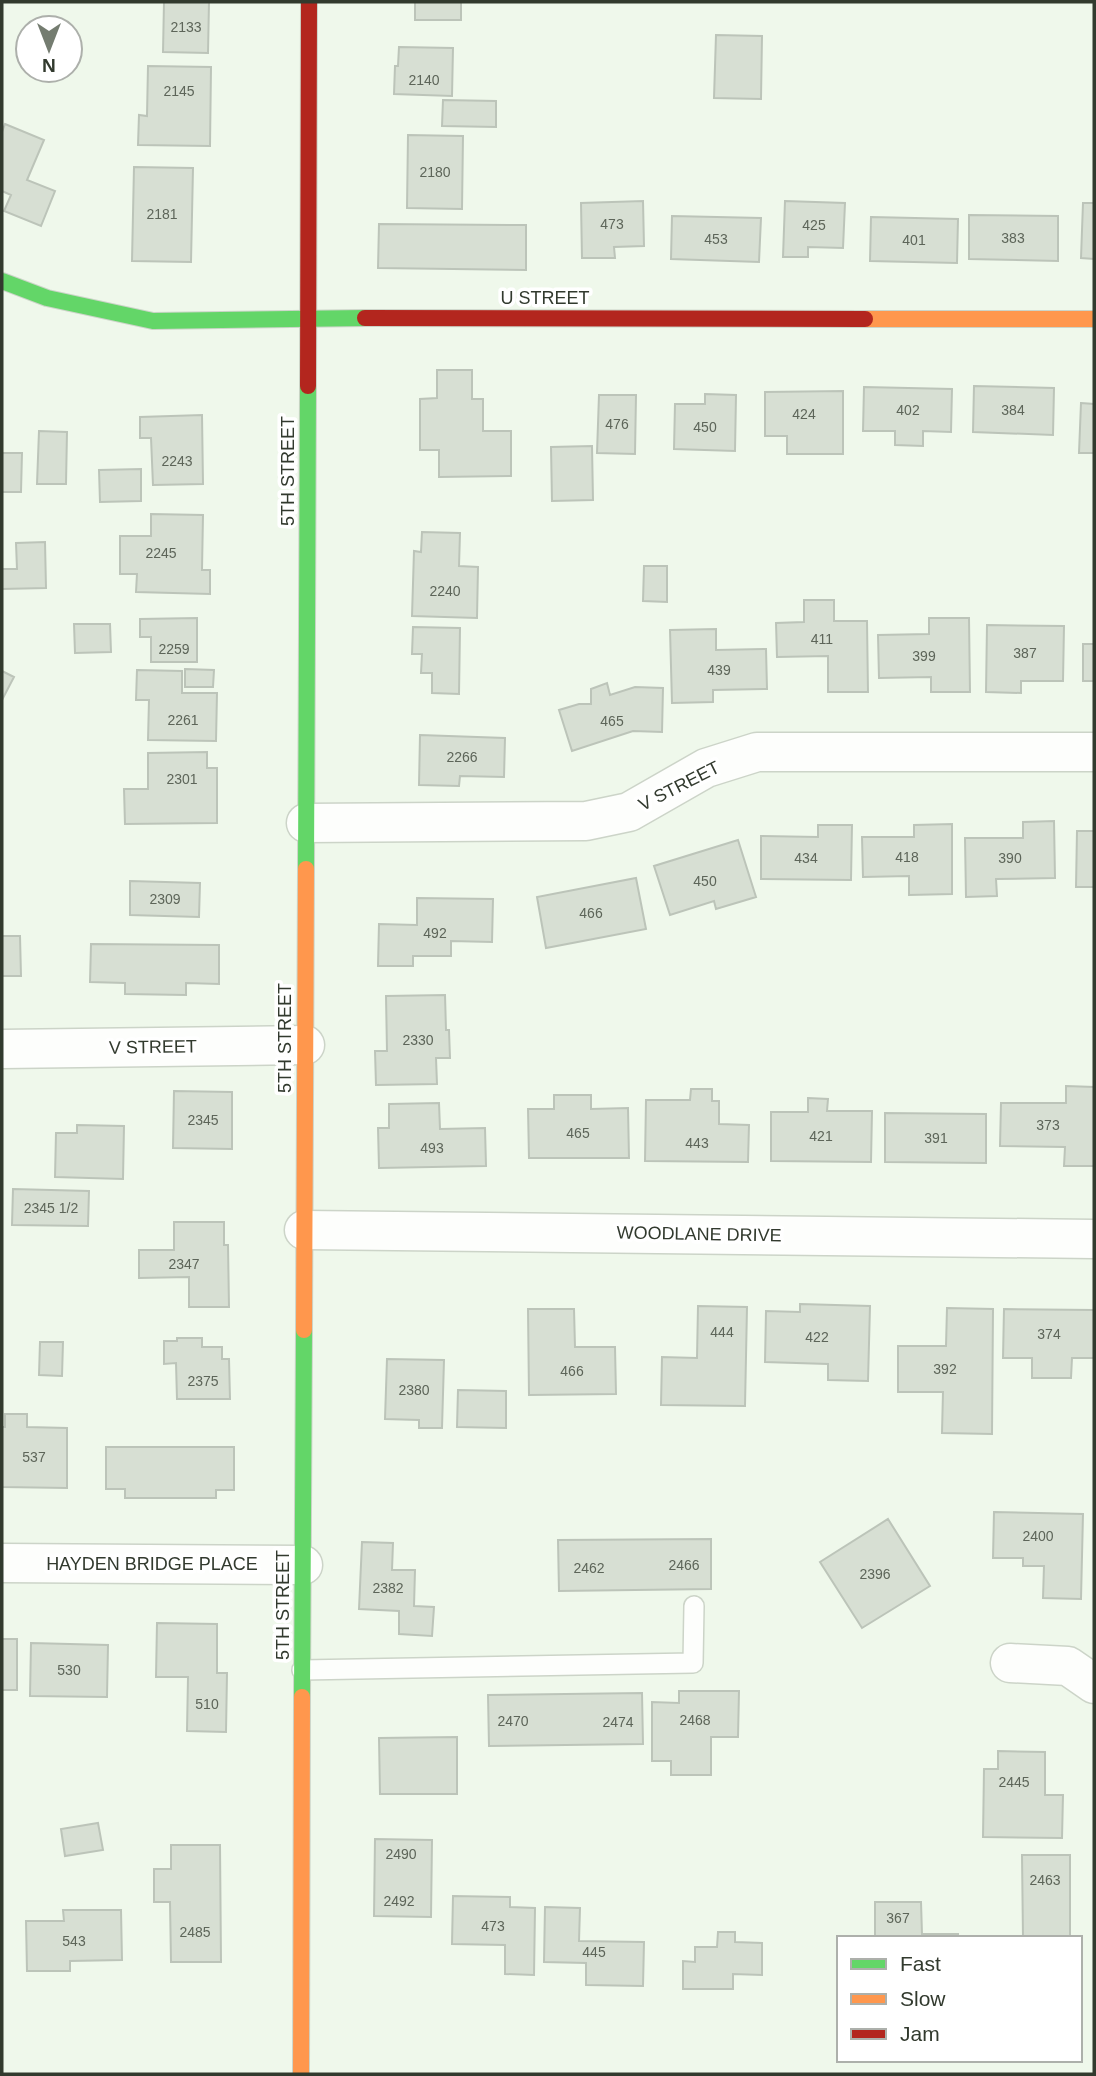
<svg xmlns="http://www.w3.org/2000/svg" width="1096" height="2076" viewBox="0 0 1096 2076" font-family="Arial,sans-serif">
<rect width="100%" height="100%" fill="#eff8eb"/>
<path fill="#d7dfd3" stroke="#bcc4b9" stroke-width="2" d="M164 2H209L208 53 163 52Z
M415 2H461V20H415Z
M716 35 762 36 761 99 714 98Z
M399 47 453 48 452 96 394 94 395 66H398Z
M148 66 211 67 210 146 138 145 139 115 147 116Z
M443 100 496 101V127L442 126Z
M5 124 44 140 27 180 55 191 41 226 4 211 11 195 2 191V132Z
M408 135 463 136 462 209 407 208Z
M134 167 193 168 191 262 132 261Z
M643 201 644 246 614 247 615 258H582L581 203Z
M785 201 845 203 843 248 808 247V257H783Z
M1083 203H1094V259L1081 258Z
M969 215 1058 216V261L969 259Z
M672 216 761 218 759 262 671 259Z
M871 217 958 219 957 263 870 261Z
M379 224 526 225V270L378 268Z
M437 370H472V399H483V431H511V476L439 477V450H420V399L437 398Z
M974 386 1054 388 1053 435 973 432Z
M864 387 952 389 951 432 923 431V446L895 445V431H863Z
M843 391V454H787V436H765V392Z
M705 394 736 395 735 451 674 449 675 404H705Z
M599 395H636L635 454 597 453Z
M1081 403 1094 404V453H1079Z
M202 415 203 484 153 485 151 438H140V417Z
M39 431 67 432 66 484H37Z
M592 446 593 500 552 501 551 447Z
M2 453H22L21 492H2Z
M141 469V501L100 502 99 470Z
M151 514 203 515 202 570H210V594L136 592 137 574H120V536H151Z
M422 532 460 533 459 566 478 567 477 618 412 616 414 551 421 552Z
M45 542 46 588 2 589V569H17L16 543Z
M644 566H667V602L643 601Z
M804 600H834V621H867L868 692H828V656L777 657 776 623 804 622Z
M197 618V662H151V637H140V619Z
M929 618H969L970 692H931V677L879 678 878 635 929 634Z
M74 624H110L111 652 75 653Z
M987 625 1064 626 1063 681H1021V693L986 692Z
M413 627 460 628 459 694 432 693V673H421L422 654H412Z
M716 629V650L766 649 767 689 713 690V702L672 703 670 630Z
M1083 644H1094V681H1083Z
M185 669 214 670 213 687H185Z
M137 670 182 671V693H217L216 741 148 740 149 700H136Z
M2 671 14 677 2 700Z
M607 683 610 695 635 687 663 688 662 732 633 731 572 751 559 710 579 704H591V689Z
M420 735 505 738 504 777 460 776 459 786 419 785Z
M207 752V768H217V823L125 824 124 789H148V753Z
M1054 821 1055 878 996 879 997 896 966 897 965 838H1023V822Z
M952 824V894L909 895V876L863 877 862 837H914V825Z
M818 825H852L851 880 761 879V836L818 837Z
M1077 831H1094V887H1076Z
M738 840 756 897 716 909 714 901 670 915 654 866Z
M636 878 646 929 546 948 537 897Z
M130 881 200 883 199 917 130 915Z
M417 898 493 899 492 942 451 941V956H413V966H378L379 924 417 925Z
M2 936H20L21 976H2Z
M91 944 219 945V984L186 983V995L125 994V983L90 982Z
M445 995 446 1030H449L450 1058H436L437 1084 376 1085 375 1051H387L386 996Z
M1066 1086 1094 1087V1166H1064L1065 1147 1000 1146 1001 1103H1066Z
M691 1089H712V1101H719V1124L749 1125 748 1162 645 1161 646 1100H690Z
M174 1091 232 1092V1149L173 1148Z
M554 1095H591V1109L628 1108 629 1158H529L528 1109H554Z
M808 1098 828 1099 827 1111H872L871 1162 771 1161V1112H808Z
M439 1103 440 1129 485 1128 486 1166 379 1168 378 1128H389V1104Z
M885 1113 986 1114V1163L885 1162Z
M77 1125 124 1126 123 1179 55 1177 56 1133H77Z
M13 1189 89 1191 88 1226 12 1225Z
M174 1222H224V1245H228L229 1307H189V1277L139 1278V1250H174Z
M800 1304 870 1306 868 1381 828 1380V1364L765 1362 766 1311 800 1312Z
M698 1306 747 1307 745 1406 661 1405 662 1357 697 1358Z
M947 1308 993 1309 992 1434 942 1433 943 1392H898V1346H946Z
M528 1309H574L575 1347H615L616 1394 529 1395Z
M1004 1309 1094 1310V1358H1072L1071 1378H1032V1358H1003Z
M177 1338H202V1347H222V1359H229L230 1399H177L176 1363 164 1364V1341H177Z
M40 1342H63L62 1376 39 1375Z
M387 1359 444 1360 442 1428H419V1420L385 1419Z
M458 1390 506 1391V1428L457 1427Z
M5 1414H27V1427L67 1428V1488L2 1487V1427H5Z
M106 1447H234V1490H216V1498H125V1489H106Z
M994 1512 1083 1514 1081 1599 1043 1598 1044 1566H1023V1558H993Z
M888 1519 930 1586 862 1628 820 1562Z
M711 1539V1589L559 1591 558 1540Z
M362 1542 393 1543 392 1570H415L414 1606 434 1607 432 1636 399 1634V1611L359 1609Z
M157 1623 217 1624V1673H227L226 1732 187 1731 188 1677H156Z
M2 1639H17V1690H2Z
M31 1643 108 1645 107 1697 30 1696Z
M679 1691H739L738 1737H711V1775H671V1761H652V1702L679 1703Z
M642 1693 643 1744 489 1746 488 1695Z
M457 1737V1794H380L379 1738Z
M998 1751 1045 1752V1795H1063L1062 1838 983 1837 984 1769H998Z
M98 1823 103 1850 65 1856 61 1829Z
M375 1839 432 1840 431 1917 374 1916Z
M171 1845H220L221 1962H171L170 1902H154V1869H171Z
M1022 1855H1070V1938H1023Z
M453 1896 510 1897V1907L535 1908 534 1975 505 1974V1945L452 1944Z
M875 1902H921L922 1934H958V1938H875Z
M545 1907 580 1908 579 1941 644 1942 643 1986 586 1985V1963L544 1962Z
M63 1910H121L122 1960 70 1961V1971H27L26 1921H64Z
M718 1932H735V1942L762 1943V1975L733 1974V1989H683V1961L695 1962V1947H717Z"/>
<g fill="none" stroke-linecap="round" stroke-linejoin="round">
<g stroke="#ccd4c8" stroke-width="22">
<path id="lane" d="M302 1670 693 1663 694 1606"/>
</g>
<g stroke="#ccd4c8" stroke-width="41">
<path id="street" d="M306 823 586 821 629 812 706 768 757 752H1094
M2 1049 305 1045
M304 1230 1094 1239
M2 1563 303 1565
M1010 1663 1068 1666 1094 1684"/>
</g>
<g stroke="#ccd4c8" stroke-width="18">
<path id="fast" d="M2 281 47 298 153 321 365 318
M306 869 308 386
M302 1697 304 1330"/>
</g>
<g stroke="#ccd4c8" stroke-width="18">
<path id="slow" d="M865 319H1094
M304 1330 306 869
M301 2074 302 1697"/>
</g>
<g stroke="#ccd4c8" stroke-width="18">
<path id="jam" d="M365 318 865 319
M308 386 309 2"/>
</g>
<use href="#lane" stroke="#fdfefc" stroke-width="19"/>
<use href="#street" stroke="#fdfefc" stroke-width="38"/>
<use href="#fast" stroke="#63d668" stroke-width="16"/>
<use href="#slow" stroke="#ff974d" stroke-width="16"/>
<use href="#jam" stroke="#b3261e" stroke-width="16"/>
</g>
<g text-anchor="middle" stroke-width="7" stroke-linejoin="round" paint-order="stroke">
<g font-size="14" fill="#5d6559">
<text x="186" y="32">2133</text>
<text x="424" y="85">2140</text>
<text x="179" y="96">2145</text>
<text x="435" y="177">2180</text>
<text x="162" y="219">2181</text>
<text x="612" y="229">473</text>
<text x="814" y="230">425</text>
<text x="1013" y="243">383</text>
<text x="716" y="244">453</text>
<text x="914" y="245">401</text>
<text x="908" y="415">402</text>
<text x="1013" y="415">384</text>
<text x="804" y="419">424</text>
<text x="617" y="429">476</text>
<text x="705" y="432">450</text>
<text x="177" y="466">2243</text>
<text x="161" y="558">2245</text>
<text x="445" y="596">2240</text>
<text x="822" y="644">411</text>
<text x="174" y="654">2259</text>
<text x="1025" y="658">387</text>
<text x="924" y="661">399</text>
<text x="719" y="675">439</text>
<text x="183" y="725">2261</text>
<text x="612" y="726">465</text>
<text x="462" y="762">2266</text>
<text x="182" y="784">2301</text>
<text x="907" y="862">418</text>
<text x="806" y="863">434</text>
<text x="1010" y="863">390</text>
<text x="705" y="886">450</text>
<text x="165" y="904">2309</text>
<text x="591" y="918">466</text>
<text x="435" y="938">492</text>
<text x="418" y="1045">2330</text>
<text x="203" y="1125">2345</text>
<text x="1048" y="1130">373</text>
<text x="578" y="1138">465</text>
<text x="821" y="1141">421</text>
<text x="936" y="1143">391</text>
<text x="697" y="1148">443</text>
<text x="432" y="1153">493</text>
<text x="51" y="1213">2345 1/2</text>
<text x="184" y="1269">2347</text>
<text x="722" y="1337">444</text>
<text x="1049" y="1339">374</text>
<text x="817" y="1342">422</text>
<text x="945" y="1374">392</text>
<text x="572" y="1376">466</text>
<text x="203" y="1386">2375</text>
<text x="414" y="1395">2380</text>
<text x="34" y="1462">537</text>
<text x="1038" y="1541">2400</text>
<text x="684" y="1570">2466</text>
<text x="589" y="1573">2462</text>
<text x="875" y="1579">2396</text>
<text x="388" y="1593">2382</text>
<text x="69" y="1675">530</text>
<text x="207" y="1709">510</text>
<text x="695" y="1725">2468</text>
<text x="513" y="1726">2470</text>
<text x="618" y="1727">2474</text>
<text x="1014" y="1787">2445</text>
<text x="401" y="1859">2490</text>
<text x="1045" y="1885">2463</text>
<text x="399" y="1906">2492</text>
<text x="898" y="1923">367</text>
<text x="493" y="1931">473</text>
<text x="195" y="1937">2485</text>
<text x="74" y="1946">543</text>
<text x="594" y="1957">445</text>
</g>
<g font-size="18" fill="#323a2e" stroke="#fff">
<text x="545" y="304">U STREET</text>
<text transform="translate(288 471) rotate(-90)" y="6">5TH STREET</text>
<text transform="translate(679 786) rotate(-27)" y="6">V STREET</text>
<text transform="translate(285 1038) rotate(-90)" y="6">5TH STREET</text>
<text transform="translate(153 1047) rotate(-1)" y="6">V STREET</text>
<text transform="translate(699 1234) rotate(1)" y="6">WOODLANE DRIVE</text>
<text x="152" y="1570">HAYDEN BRIDGE PLACE</text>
<text transform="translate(283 1605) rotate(-90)" y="6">5TH STREET</text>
</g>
</g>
<rect width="1096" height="2076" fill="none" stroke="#323a2e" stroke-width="7"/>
<rect x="837" y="1936" width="245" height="126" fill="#ffffff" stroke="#adb0ab" stroke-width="2"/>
<rect x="851" y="1959" width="35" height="10" fill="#63d668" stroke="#adb0ab" stroke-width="2"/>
<text x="900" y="1971" font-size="21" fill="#323a2e">Fast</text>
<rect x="851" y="1994" width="35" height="10" fill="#ff974d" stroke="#adb0ab" stroke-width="2"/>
<text x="900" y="2006" font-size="21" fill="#323a2e">Slow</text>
<rect x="851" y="2029" width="35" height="10" fill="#b3261e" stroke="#adb0ab" stroke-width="2"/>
<text x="900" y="2041" font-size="21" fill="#323a2e">Jam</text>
<g transform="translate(49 49) rotate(180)"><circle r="33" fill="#ffffff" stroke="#adb0ab" stroke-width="2"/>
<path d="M0-5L12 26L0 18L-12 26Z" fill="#747c70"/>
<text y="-10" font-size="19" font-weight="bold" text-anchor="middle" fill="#323a2e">N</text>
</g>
</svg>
